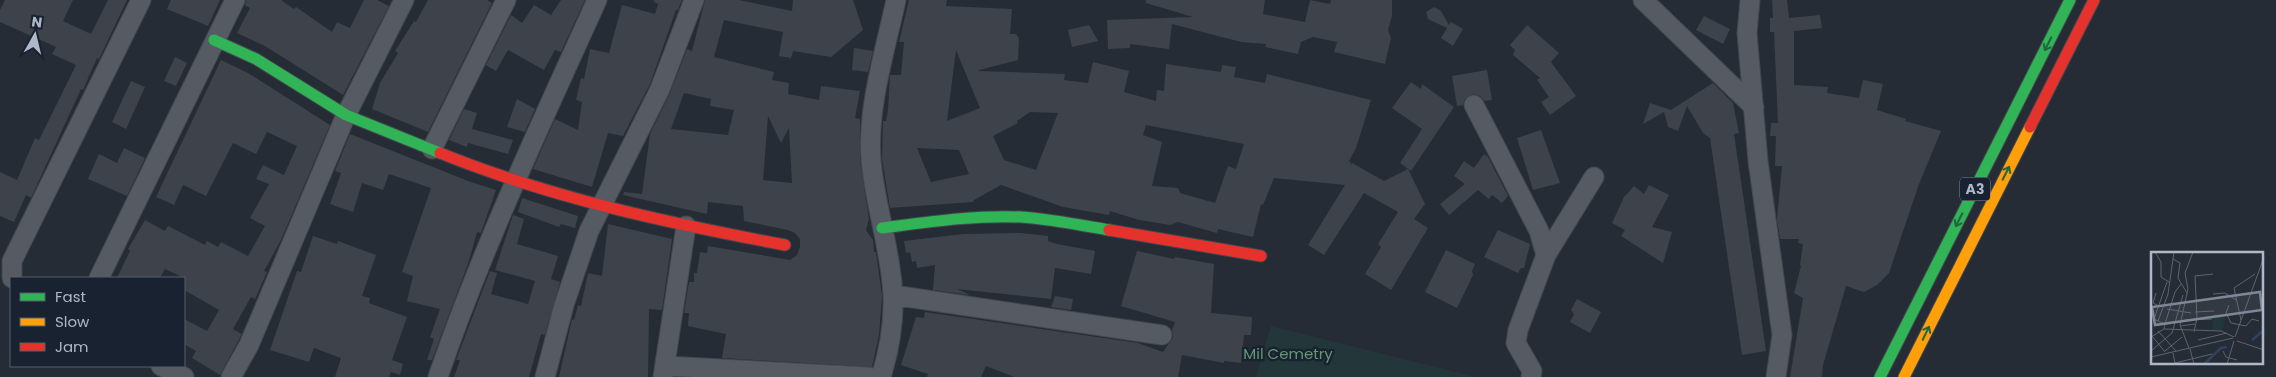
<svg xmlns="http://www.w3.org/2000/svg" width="2276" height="377" viewBox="0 0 2276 377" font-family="Poppins,sans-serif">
<rect width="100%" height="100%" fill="#262c35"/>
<path fill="#23373b" d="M1271 326 1476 377H1256Z"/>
<path fill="#3d424b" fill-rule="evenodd" d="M5 0H73L63 21 91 34 108 0H127L99 59 97 58 83 90 81 89 31 198 26 195 14 222 0 216V172L17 180 35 138 39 140 76 65 52 54 56 47 0 22V10Z
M171 0H220L208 26 167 9Z
M246 0H281L294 9 296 7 332 32 337 22 350 28 364 0H377L389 6 343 95 265 46 237 33 250 8 245 5Z
M428 0H487L492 3 428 132 372 109 380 83 398 53 395 51 414 21 416 22Z
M561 0H585L561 52 555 50 544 70 508 50 496 71 486 65 511 15 522 23 534 5 551 15Z
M654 0H682L678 10H676L650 84 623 136 608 133 592 187 533 169 555 119 578 130 582 102 576 100 581 78 584 79 590 49 609 53 622 5 655 14 658 4 654 2Z
M705 0H739L792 11 793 0H853L863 30 831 57 793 51 791 58 779 56 783 32 724 20 714 57 774 72 772 80 789 83 788 94 819 100 821 86 860 91 855 118 860 119V161L869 219 866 230 873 240 874 252H876L882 296 879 335 872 367 722 358 726 334 688 326 689 313H684L689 282H694V273H697L700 252 707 253 708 246 790 260 797 255 800 247V239L795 233 788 230 744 221 743 206 708 202 707 214 623 195 624 192 642 194 650 134 670 93 687 49 692 51ZM684 93 711 99 710 106 734 110 728 135 671 129ZM768 116 781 143 789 128 792 183 763 180Z
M909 0H947L946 6 1012 9 1010 34H1016L1019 38 1018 60 979 70V71L1065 74 1064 80 1088 83 1093 62 1129 71 1124 92 1156 101 1157 90 1164 91 1166 64 1221 72 1222 65 1236 67 1234 77 1265 83 1267 74 1371 100 1356 148 1349 161 1351 163 1350 166 1352 163 1384 181 1408 169 1425 204 1414 219 1428 228 1391 290 1365 274 1381 247 1378 244 1398 212 1364 193 1324 255 1308 245 1345 185 1274 178 1263 205 1261 204 1253 237 1218 229 1217 233 1213 232 1178 222 1170 225 1139 220 1110 211 1109 215 1063 207 1001 185 974 200 973 202 890 208 882 159 883 121H886L888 110 890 75H901L904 42H899ZM956 50 980 108 947 121ZM1030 112 1058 113 1036 170 1004 160 993 136 1018 123 1017 121ZM1146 125 1244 144 1236 169 1228 166 1215 203 1180 193 1178 188 1152 186 1162 142 1143 135ZM917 148 959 150 969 174 931 182Z
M1146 0H1265L1263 14 1305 22 1310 0 1330 4 1331 0H1392V16L1388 30 1391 38 1385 64 1334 52 1337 42 1313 37 1301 42 1298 54 1265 47 1266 44 1241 42 1172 24 1169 49 1130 44V48L1108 49 1107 20 1193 17 1146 3Z
M1772 0H1787L1789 18 1820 15 1822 28 1794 31V85L1828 87 1827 93 1859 98 1863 80 1883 84 1877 110 1906 119 1905 121 1941 131 1919 184 1889 273 1877 285 1864 292 1846 286 1823 365 1822 377H1790L1803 298 1794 293 1801 266 1800 265 1803 244 1798 243 1799 239H1780L1777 219 1782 166H1775L1776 136H1770L1771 123H1778L1774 32H1770V18H1773Z
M1434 7 1441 11 1449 25 1451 22 1463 29 1453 46 1441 38 1447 28 1428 19 1426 12Z
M1704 16 1730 29 1723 44 1696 30Z
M1089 25 1098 41 1072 47 1068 30Z
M1527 25 1559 53 1551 62 1576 96 1550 115 1541 102 1549 97 1537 80 1540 78 1513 55 1515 50 1510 45Z
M854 48 873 51 868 72 852 70Z
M175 57 187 63 176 86 164 81Z
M221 60 248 73 330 125 281 240 264 271 267 272 255 299 251 297 233 329 242 334 220 375 192 358 196 351 184 344V319L207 331 219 310 184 290V278L165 269 160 278H117L130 251 128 249 145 220 165 231 168 226 205 245 207 241 218 247 221 242 248 256 265 226 250 218 269 184 256 179 263 165 284 175 297 146 267 132 256 154 233 143 206 196 183 185 174 205 156 197Z
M1487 70 1492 100 1485 101 1480 96 1474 94 1465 99 1463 105 1457 106 1452 76Z
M131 81 145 87 126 129 112 122Z
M1411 82 1421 89 1422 84 1454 107 1411 171 1400 163 1422 129 1392 108Z
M1713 83 1733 103 1739 133 1734 134 1766 351 1742 355 1710 138 1703 133 1687 106 1678 131 1668 127 1664 112 1643 124 1650 103 1671 110Z
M517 99 535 109 525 132 507 127Z
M464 109 477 113 472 129 513 140 508 154 468 143 467 147 449 140Z
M1541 130 1560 183 1533 190 1517 138Z
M350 134 468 181 496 190 481 233 477 232 468 264 432 360H427L434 339 430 337 440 309 407 301 413 276 402 272 431 188 389 174 383 190 362 183 353 212 330 204 341 173 335 171Z
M124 148 145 158 127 196 88 179 99 154 117 163Z
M1484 154 1488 157 1508 196 1502 203 1492 195 1489 199 1478 190 1449 215 1440 204 1465 184 1454 176 1464 161 1474 168Z
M1649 185 1669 195 1652 227 1672 232 1663 263 1621 236 1625 230 1612 223 1624 197 1634 186 1644 194Z
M522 198 578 216 575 228 561 224 559 227 518 212Z
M513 215 524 219 517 244 558 256 551 279 560 282 545 335 541 334 529 377H454L460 360H456L490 271 497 273 491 294 528 304 535 281 495 270Z
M608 224 672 239 662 310 649 309 648 377H559L572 319 574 320 578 305 581 306 588 273 602 276Z
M1498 230 1530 244 1524 268H1521L1518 273 1484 257Z
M1021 233 1048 236V241L1057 244 1095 251 1091 274 1055 268 1051 299 957 289 970 295 933 290 935 265 917 268 916 261 912 262 910 252 906 253 904 241 963 234Z
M313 236 337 244 338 241 376 255 362 296 370 298 369 303 407 317 392 360 403 364 400 375 391 372 389 377H335L341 358 314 348 309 362 270 350 297 271 301 272Z
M1446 250 1475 264 1472 271 1473 275 1457 308 1425 292Z
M1137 251 1174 259 1175 257 1214 264 1211 313 1252 317 1251 335H1244L1241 363 1224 361V363L1182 355 1178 377H1014L986 366 981 377H927L928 374 901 365 916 317 924 318 925 312 1138 343 1163 352 1173 337 1172 330 1175 322 1121 306Z
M1055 296 1073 299 1071 310 1051 307Z
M1577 299 1601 312 1590 333 1570 322 1574 314 1571 310Z"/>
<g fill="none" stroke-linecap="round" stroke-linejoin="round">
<g stroke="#42474e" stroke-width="21">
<path id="street" d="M1643 0 1754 107
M1750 0 1747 33 1758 161 1782 335 1776 377
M1474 105 1539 231 1546 255
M432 149 506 0
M12 278V261L141 0
M99 278 235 0
M893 295 1162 335
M161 366 184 377
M666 366 869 377
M231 377 249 345 346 115 404 0
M438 377C482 248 541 124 597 0
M545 377 564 305 589 231 660 89 694 0
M663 377 686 226
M881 377C889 351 894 322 893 295 891 250 875 206 871 160 867 107 885 52 896 0
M1531 377 1532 371 1516 343 1518 330 1546 255 1594 177"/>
</g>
<g stroke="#42474e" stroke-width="13">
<path id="fast" d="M214 40 256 59 346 115 440 153
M882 228C928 222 974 215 1021 217 1050 219 1080 225 1109 230
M1880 377 2070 0"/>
</g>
<g stroke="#42474e" stroke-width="13">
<path id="slow" d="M1904 377 2030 127"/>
</g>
<g stroke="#42474e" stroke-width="13">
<path id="jam" d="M2030 127 2094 0
M440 153C551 198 668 223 785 245
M1109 230 1261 256"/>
</g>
<use href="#street" stroke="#565a63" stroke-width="19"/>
<use href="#fast" stroke="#30b455" stroke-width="11"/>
<use href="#slow" stroke="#ff9f0a" stroke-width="11"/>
<use href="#jam" stroke="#e5322d" stroke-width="11"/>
</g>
<defs><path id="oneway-shaft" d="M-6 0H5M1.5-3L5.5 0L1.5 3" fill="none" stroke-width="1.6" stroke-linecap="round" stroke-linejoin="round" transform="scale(1.25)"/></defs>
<g stroke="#236441">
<use href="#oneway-shaft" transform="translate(2048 44) rotate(117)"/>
<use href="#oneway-shaft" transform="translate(2006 173) rotate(-63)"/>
<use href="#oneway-shaft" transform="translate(1959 220) rotate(117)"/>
<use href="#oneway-shaft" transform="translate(1926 333) rotate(-64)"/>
</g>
<g text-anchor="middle" stroke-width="5" stroke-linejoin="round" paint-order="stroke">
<rect fill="#192230" stroke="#818b9a" stroke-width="1" x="1960" y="177.5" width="30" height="23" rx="4"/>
<g font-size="14" font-weight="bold" fill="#aeb8c8">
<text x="1975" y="194">A3</text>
</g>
<g font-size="15" fill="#639a70" stroke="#192230">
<text x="1288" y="359">Mil Cemetry</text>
</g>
</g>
<g transform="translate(2151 252)">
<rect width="112" height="112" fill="#262c35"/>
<path d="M63 62 74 63 72 78H61Z" fill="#23373b"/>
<path fill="none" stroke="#2f425e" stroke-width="2.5" d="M101 88 113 78M53 112 70 96 76 95"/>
<path fill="none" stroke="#5c6470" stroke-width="1" d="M4 0 10 10V25L18 30M22 7 29 11 27 26 36 41M5 41 2 51 8 54M62 42 74 41 85 48M78 53 75 61 80 71 95 74 101 67 108 69M16 57 40 61M44 60 63 59M35 68 61 67M90 68 83 36 104 22M7 69 3 67 16 30M14 72 24 40 30 32M29 74 44 72M13 77 14 72 7 69 17 42 23 0M7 79 25 99M43 80 46 66 44 24 62 22M1 84 14 100M0 85 13 77 70 79 83 85M84 85 113 5M47 88 76 81M86 89 113 98M38 96 29 73 37 37 34 21 42 0M39 97 43 112M0 99 21 81 32 43M14 99 31 85M72 99 75 105 86 108M22 101 24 111 61 102M0 105 82 86M76 112 83 89"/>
<path fill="#7e8795" fill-opacity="0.15" stroke="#7e8795" stroke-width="2.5" d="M109 40 111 58 4 73 1 55Z"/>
<rect width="112" height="112" fill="none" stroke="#aeb8c8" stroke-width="2.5"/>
</g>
<rect x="10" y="277" width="175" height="90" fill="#192230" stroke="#555e6d"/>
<rect x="20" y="293" width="25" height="8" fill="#30b455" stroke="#555e6d"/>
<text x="55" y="302" font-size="15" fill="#aeb8c8">Fast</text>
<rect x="20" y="318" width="25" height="8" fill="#ff9f0a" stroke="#555e6d"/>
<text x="55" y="327" font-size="15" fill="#aeb8c8">Slow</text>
<rect x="20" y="343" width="25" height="8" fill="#e5322d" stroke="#555e6d"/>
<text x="55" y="352" font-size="15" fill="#aeb8c8">Jam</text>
<g transform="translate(35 35) rotate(8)" stroke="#192230" stroke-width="4" paint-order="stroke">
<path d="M0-4L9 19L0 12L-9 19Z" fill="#aeb8c8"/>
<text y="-8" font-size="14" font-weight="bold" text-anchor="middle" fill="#aeb8c8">N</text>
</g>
</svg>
